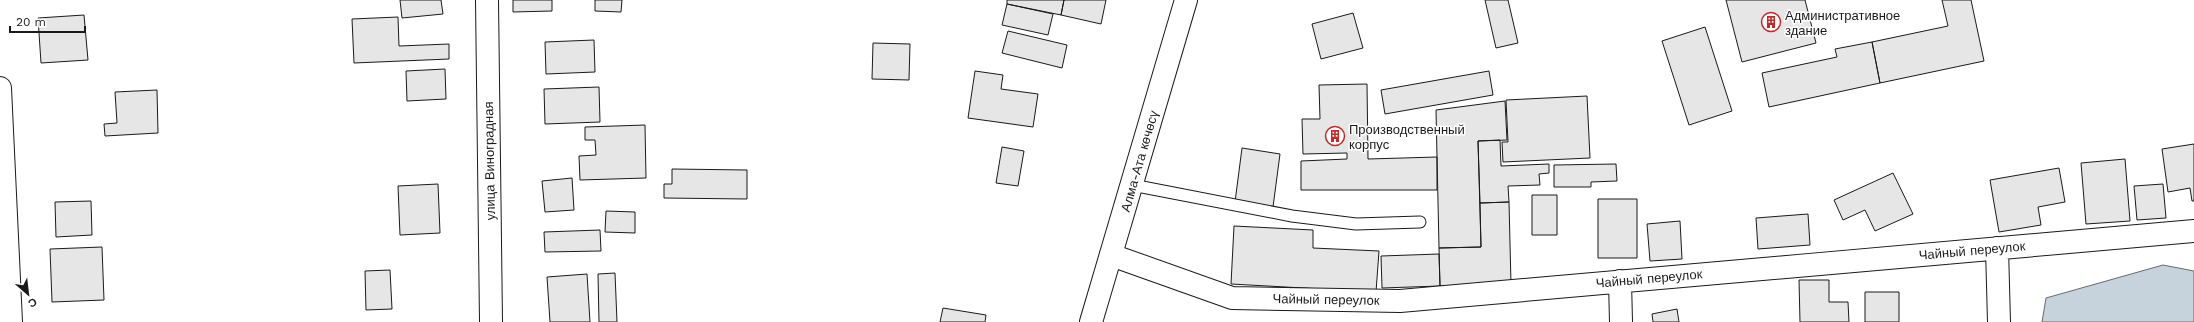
<svg xmlns="http://www.w3.org/2000/svg" width="2194" height="322" viewBox="0 0 2194 322" font-family="'Work Sans',sans-serif">
<rect width="100%" height="100%" fill="#fff"/>
<path fill="#c6d2dc" stroke="#6a6a6a" d="M2163 265 2194 271V322H2042L2046 298Z"/>
<path fill="#e6e6e6" stroke="#1a1a1a" d="M400 0H441L443 14 402 18Z
M513 0H552V11L513 12Z
M595 0H622L621 12 595 11Z
M1007 0H1064L1061 15 1007 4Z
M1064 0H1106L1101 24 1061 15Z
M1485 0H1508L1518 43 1496 48Z
M1726 0H1805L1816 43 1742 62Z
M1942 0H1971L1984 61 1880 83 1872 42 1948 26Z
M1007 4 1053 14 1048 35 1002 25Z
M1353 13 1363 48 1321 59 1312 24Z
M84 15 88 60 41 63 38 18Z
M398 17 399 46 449 44V59L354 63 352 19Z
M1705 27 1732 111 1689 125 1662 41Z
M1008 31 1067 45 1062 68 1002 53Z
M594 40 595 72 546 74 545 42Z
M1872 42 1880 83 1769 107 1762 73 1837 57 1835 49Z
M873 43 910 44 909 80 872 79Z
M445 69 446 99 407 101 406 71Z
M975 71 1003 75 1001 89 1038 94 1033 127 968 118Z
M1489 71 1493 95 1385 114 1381 90Z
M1367 84 1368 159 1437 157V190H1301V161L1347 159V153L1303 154 1302 119H1320L1319 85Z
M599 87 600 122 545 124 544 89Z
M157 90 158 133 105 136 104 124 117 123 115 92Z
M1587 96 1590 158 1503 162 1502 142H1508L1506 100Z
M1505 101 1507 140 1478 141 1481 247 1439 248 1436 110Z
M645 125 646 178 580 180 579 156 596 155 595 140H585V127Z
M1500 140 1501 166 1549 164V173L1539 174 1540 185 1508 186 1509 202 1480 203 1478 141Z
M2194 144V201H2192L2190 188 2168 192 2162 149Z
M1002 147 1024 151 1018 186 996 183Z
M1242 148 1280 154 1273 207 1235 202Z
M2125 159 2130 221 2086 224 2081 163Z
M1616 164 1617 181 1591 182V187H1554V165Z
M2059 168 2065 202 2038 207 2041 225 1999 232 1990 180Z
M672 169 747 170V199L664 198V184H672Z
M1893 173 1913 214 1875 231 1865 210 1843 220 1834 200Z
M572 178 574 210 545 212 542 181Z
M438 184 440 233 400 235 398 186Z
M2163 184 2166 218 2137 220 2134 186Z
M1532 195H1557V235H1532Z
M1598 199H1637V258H1598Z
M91 201 92 235 56 237 55 202Z
M1509 202 1511 284 1440 286 1439 248 1481 247 1480 203Z
M606 211 635 212V233L605 232Z
M1808 214 1810 245 1758 249 1756 218Z
M1680 221 1682 259 1650 261 1647 224Z
M1234 226 1313 230V248L1379 251 1376 292 1231 284Z
M600 230 601 251 545 252 544 232Z
M102 247 104 300 52 302 50 249Z
M1439 254 1440 286 1382 288 1381 256Z
M390 270 392 309 366 310 365 271Z
M615 273 617 322H599L598 274Z
M587 274 590 322H550L547 277Z
M1799 280H1829V302H1848L1849 322H1800Z
M1865 292H1899V322H1865Z
M943 308 986 315 985 322H940Z
M1677 309 1679 322H1653L1652 314Z"/>
<g fill="none" stroke-linecap="round" stroke-linejoin="round">
<g stroke="#1a1a1a" stroke-width="13">
<path id="lane" d="M1132 185 1292 216 1356 224 1420 222"/>
</g>
<g stroke="#1a1a1a" stroke-width="24">
<path id="street" d="M487 0 491 322
M0 88 11 322
M1997 248 1999 322
M1111 255 1232 298 1400 301 2194 231
M1620 281 1621 322"/>
</g>
<g stroke="#1a1a1a" stroke-width="24">
<path id="highway" d="M1091 322 1186 0"/>
</g>
<use href="#lane" stroke="#fff" stroke-width="11"/>
<use href="#street" stroke="#fff" stroke-width="22"/>
<use href="#highway" stroke="#fff" stroke-width="22"/>
</g>
<defs>
<g id="building-ring" transform="scale(1)"><circle r="9.5" fill="#fff" stroke="#c62828" stroke-width="1.5"/><path d="M-4-6H4V6H1V3H-1V6H-4ZM-2.5-4.3h1.7v1.8h-1.7ZM.8-4.3h1.7v1.8H.8ZM-2.5-1h1.7V.8h-1.7ZM.8-1h1.7V.8H.8Z" fill="#c62828"/></g>
</defs>
<g fill-rule="evenodd">
<use href="#building-ring" x="1771" y="22"/>
<use href="#building-ring" x="1335" y="136"/>
</g>
<g text-anchor="middle" stroke-width="3" stroke-linejoin="round" paint-order="stroke">
<g font-size="13" fill="#1a1a1a" stroke="#fff" text-anchor="start">
<text x="1785" y="20">Административное<tspan x="1785" dy="15">здание</tspan></text>
<text x="1349" y="134">Производственный<tspan x="1349" dy="15">корпус</tspan></text>
</g>
<g font-size="13" fill="#1a1a1a" stroke="#fff">
<text transform="translate(489 161) rotate(-91)" y="5">улица Виноградная</text>
<text transform="translate(1139 161) rotate(-74)" y="5">Алма-Ата көчөсү</text>
<text transform="translate(1972 250) rotate(-5)" y="5">Чайный переулок</text>
<text transform="translate(1649 278) rotate(-5)" y="5">Чайный переулок</text>
<text transform="translate(1326 299) rotate(1)" y="5">Чайный переулок</text>
</g>
</g>
<g transform="translate(28 294) rotate(152)" stroke="#ffffff" stroke-width="3" paint-order="stroke">
<path d="M0-3L7 15L0 10L-7 15Z" fill="#1a1a1a"/>
<text y="-6" font-size="11" font-weight="bold" text-anchor="middle" fill="#1a1a1a">С</text>
</g>
<path d="M10 26v6h75v-6" fill="none" stroke="#1a1a1a" stroke-width="2"/>
<text x="16" y="26" font-size="12" fill="#1a1a1a" stroke="#ffffff" stroke-width="3" paint-order="stroke">20 m</text>
</svg>
